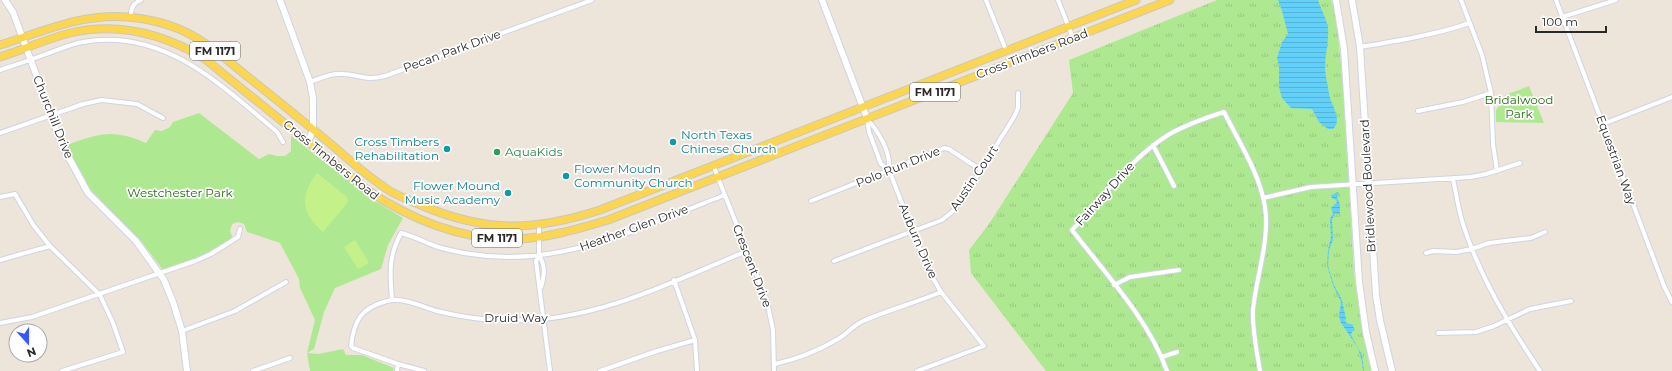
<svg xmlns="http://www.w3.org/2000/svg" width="1672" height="371" viewBox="0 0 1672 371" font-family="Montserrat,sans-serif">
<defs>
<pattern id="grass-tufts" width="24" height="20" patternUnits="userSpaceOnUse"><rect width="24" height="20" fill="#aee991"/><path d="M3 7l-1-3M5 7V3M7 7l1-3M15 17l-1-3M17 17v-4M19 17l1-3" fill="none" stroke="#96c87d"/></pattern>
<pattern id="water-rules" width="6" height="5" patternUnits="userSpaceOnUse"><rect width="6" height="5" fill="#62d0f9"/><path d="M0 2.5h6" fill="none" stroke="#55b3d5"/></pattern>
</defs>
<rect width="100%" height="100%" fill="#ede5da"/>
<path fill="url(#grass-tufts)" d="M1217 0H1331L1335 10 1344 91 1354 273 1365 342 1373 371H1046L971 273 969 250 989 224 1073 93 1069 60Z"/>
<path fill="#aee991" d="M1529 86 1544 123 1496 122V110L1503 100 1505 95Z
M199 113 259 159 269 154 277 156H285L291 151V136L375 201 403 218 388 245 381 269 335 288 324 312 314 349 307 353 315 320 300 288 299 279 280 243 247 232 244 224 238 222 232 224 230 231 232 236 231 239 197 258 163 270 141 241 123 224 90 189 77 168 67 145C101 133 112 129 146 143L155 130 162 131 170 127 173 122Z
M343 349 346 355H362L394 368 393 371H310L307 353 318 354Z"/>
<path fill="#c5f18b" d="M317 173 347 197 348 202 323 232C301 214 300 195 317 173Z
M355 240 369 263 358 269 344 247Z"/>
<path fill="url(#water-rules)" d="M1278 0H1318C1321 10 1327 19 1328 29 1329 42 1325 54 1325 67 1325 75 1328 85 1329 94 1331 105 1343 120 1333 129H1328L1319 122 1312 109 1291 108 1282 98 1279 87V66L1277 58 1282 42 1288 34 1282 11Z
M1338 192 1339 194 1337 198C1342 206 1339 207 1340 215L1336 213 1332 219 1333 240 1329 250 1328 266 1334 285 1342 300 1346 319 1345 321 1348 324H1352L1355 330 1352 332 1351 335 1362 355 1364 371H1363L1362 362 1358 348 1341 323 1339 316 1341 302 1333 285 1327 265 1328 250 1331 237 1330 219 1333 213 1331 208 1337 202 1336 200 1332 198 1331 195Z"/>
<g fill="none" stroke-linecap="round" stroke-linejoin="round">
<g stroke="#cfd3e4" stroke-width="6">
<path id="street" d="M986 0 1006 50
M1058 0 1073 38
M1461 0 1482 55 1491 93 1493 144 1497 171
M1556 0 1664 286 1672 302
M1562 17 1616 0
M131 18C131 8 132 4 141 0
M1360 47C1397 41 1434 35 1470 23
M0 70C15 65 31 60 46 54 58 50 71 44 83 42 163 27 221 85 277 132L283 142
M310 82C320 78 332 73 344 74 361 75 365 81 385 76L592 0
M1418 111 1463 102 1491 93
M867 119C879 132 891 152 889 170L927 268 941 292 984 346 917 371
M867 119 869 132 881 164 889 170
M1603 124 1672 97
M0 133 83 104 102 100 137 104 163 118
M1153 145 1174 186
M713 165 767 301 773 330 774 371
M1453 179C1456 193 1458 207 1462 221 1479 276 1508 323 1540 371
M0 197 15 194 34 226 50 246 100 295 113 323 123 352 62 371
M1263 198 1311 187 1471 177 1486 174 1520 163
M811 201 944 148 949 149 981 170
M539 224V256L536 261 550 371
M1426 253 1433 251 1456 252 1472 249 1489 243 1531 238 1545 232
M539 256C546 265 544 278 541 287
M0 260 50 246
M834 261 942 220 952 212 964 197 1014 117 1018 108V93
M674 280 695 340 697 371
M1114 285 1130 277 1179 270
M392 300C390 273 388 258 401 233 414 236 426 243 438 247 449 250 460 253 471 254 561 269 643 226 725 195
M0 323 32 317 195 261 211 254 238 237 240 229
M182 331 235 311 286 282
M1438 333 1476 332 1494 326 1530 309 1571 301
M1162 357 1177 352
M775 364C797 359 818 351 838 339 847 334 851 327 863 321 888 310 915 303 941 292
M253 371 290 358
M397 371 398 364
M424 371 398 364 353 348 351 346C354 320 361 308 387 301 404 297 422 307 437 311 458 316 480 320 501 320 515 320 529 321 543 319 614 312 681 278 747 251
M600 371 657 351 695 340
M1167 371C1149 320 1105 273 1072 230 1102 198 1130 159 1168 135 1185 125 1205 118 1224 112 1239 142 1260 174 1265 207 1270 241 1256 277 1253 310 1252 331 1257 351 1260 371"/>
</g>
<g stroke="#cfd3e4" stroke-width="8">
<path id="secondary" d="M5 0 13 12 62 145 88 193 136 241 164 280 173 302 182 331 187 371
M280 0 310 82 313 98V130L308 142
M822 0 867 118
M1336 0 1344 49 1359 282 1366 332 1375 371
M1352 0 1360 47 1376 295 1380 320 1392 371"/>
</g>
<g stroke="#c7c7c7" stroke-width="9">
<path id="primary" d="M0 45C42 32 82 13 127 17 153 19 181 27 203 42 219 52 233 65 248 77 276 99 304 122 332 145 350 161 369 178 390 191 400 197 412 201 423 206 487 233 535 231 600 210L1136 0
M0 57C23 50 46 39 70 33 118 22 164 34 205 59L366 189C409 219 463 241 516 239 548 238 578 229 608 220L1170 0"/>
</g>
<use href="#street" stroke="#fff" stroke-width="4"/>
<use href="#secondary" stroke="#fff" stroke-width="6"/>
<use href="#primary" stroke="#fdd64f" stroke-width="7"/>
</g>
<g fill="#0f9aa8" stroke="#fff" stroke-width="1.5">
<circle cx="673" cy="142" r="4"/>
<circle cx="447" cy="149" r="4"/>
<circle cx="566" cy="176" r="4"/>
<circle cx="508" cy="193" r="4"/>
</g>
<circle fill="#2e9e5b" stroke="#fff" stroke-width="1.5" cx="497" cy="152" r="4"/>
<g text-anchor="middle" stroke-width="3.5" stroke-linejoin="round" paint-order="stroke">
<g fill="#fff" stroke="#696969" stroke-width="1">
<rect x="190" y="42" width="50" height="18" rx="3"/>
<rect x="910" y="83" width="50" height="18" rx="3"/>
<rect x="472" y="229" width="50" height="18" rx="3"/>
</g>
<g font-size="11" font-weight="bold" fill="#292929">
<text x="215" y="55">FM 1171</text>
<text x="935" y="96">FM 1171</text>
<text x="497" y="242">FM 1171</text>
</g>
<g font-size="12" fill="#292929" stroke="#fff">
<text transform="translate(452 51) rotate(-20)" y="4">Pecan Park Drive</text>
<text transform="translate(1032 54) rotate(-21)" y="4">Cross Timbers Road</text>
<text transform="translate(53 117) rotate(68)" y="4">Churchill Drive</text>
<text transform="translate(331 160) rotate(39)" y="4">Cross Timbers Road</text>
<text transform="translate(1616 160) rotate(70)" y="4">Equestrian Way</text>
<text transform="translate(898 167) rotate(-22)" y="4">Polo Run Drive</text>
<text transform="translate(974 178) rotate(-56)" y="4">Austin Court</text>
<text transform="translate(1368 186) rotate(-93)" y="4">Bridlewood Boulevard</text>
<text transform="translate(1105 194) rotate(-48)" y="4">Fairway Drive</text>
<text transform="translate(634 228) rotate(-20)" y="4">Heather Glen Drive</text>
<text transform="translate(918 241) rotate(67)" y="4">Auburn Drive</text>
<text transform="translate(752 266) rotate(69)" y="4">Crescent Drive</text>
<text x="516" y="322">Druid Way</text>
</g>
<g font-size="12" fill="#256d13" stroke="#fff">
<text x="1519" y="104">Bridalwood<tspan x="1519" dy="14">Park</tspan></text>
<text x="180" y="197">Westchester Park</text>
</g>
<g font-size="12" fill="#0d838f" stroke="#fff" text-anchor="start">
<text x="681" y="139">North Texas<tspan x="681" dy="14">Chinese Church</tspan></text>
<text x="439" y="146" text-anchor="end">Cross Timbers<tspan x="439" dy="14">Rehabilitation</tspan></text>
<text x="574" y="173">Flower Moudn<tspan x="574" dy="14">Community Church</tspan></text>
<text x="500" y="190" text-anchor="end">Flower Mound<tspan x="500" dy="14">Music Academy</tspan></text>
</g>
<g font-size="12" fill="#27864d" stroke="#fff" text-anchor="start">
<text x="505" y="156">AquaKids</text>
</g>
</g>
<g transform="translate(28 343) rotate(159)"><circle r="19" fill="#ffffff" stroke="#a9a9a9"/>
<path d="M0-3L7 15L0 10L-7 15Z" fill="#3558ff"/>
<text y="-6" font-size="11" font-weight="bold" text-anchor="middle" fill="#292929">N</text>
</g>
<path d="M1536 26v6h70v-6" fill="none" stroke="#292929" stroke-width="2"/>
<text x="1542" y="26" font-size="12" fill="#292929" stroke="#ffffff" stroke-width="3" paint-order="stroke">100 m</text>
</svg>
